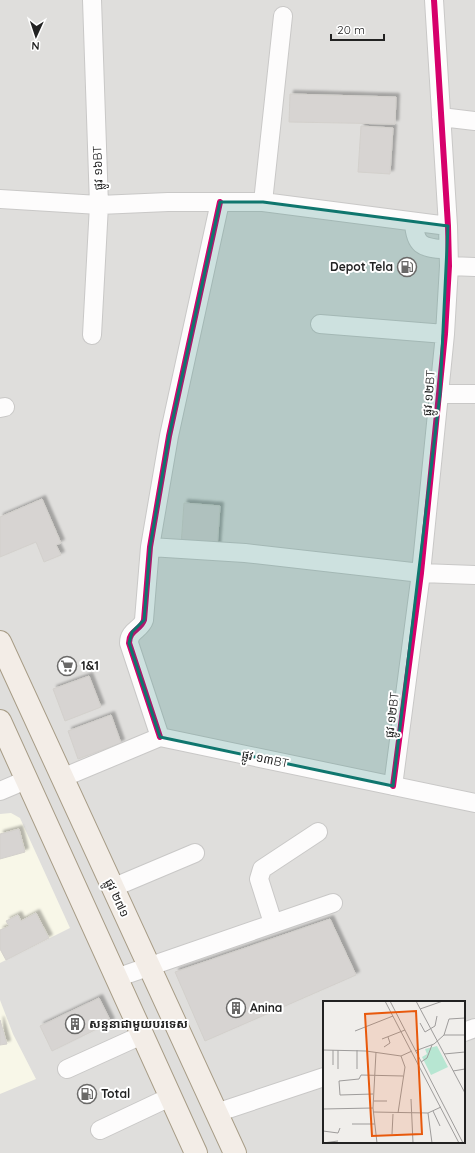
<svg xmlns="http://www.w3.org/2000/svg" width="475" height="1153" viewBox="0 0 475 1153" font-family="Quicksand,'Noto Sans Khmer',sans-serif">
<defs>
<filter id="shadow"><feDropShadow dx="3.5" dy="-3.5" stdDeviation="1" flood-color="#0004"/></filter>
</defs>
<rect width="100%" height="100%" fill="#f0eeeb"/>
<path fill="#dfdedc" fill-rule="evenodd" d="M0 0H475V1153H0ZM324 1002H464V1142H324Z"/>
<path fill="#f8f7e8" d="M11 813 20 818 70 928 0 963V814Z
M0 1000 13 1034 36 1079 0 1094Z"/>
<path fill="#d7d4d2" stroke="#d3d0cc" filter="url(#shadow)" d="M290 94 396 97 395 124 289 122Z
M361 126 393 128 390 174 358 172Z
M42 499 61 543 56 545 61 555 44 562 36 542 0 557V517Z
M184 503 220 506 217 548 181 546Z
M89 676 101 707 65 721 53 689Z
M111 715 121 743 78 759 68 731Z
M19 829 25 852 0 859V834Z
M36 913 49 938 6 960 0 949V930L9 926 6 921 18 915 21 921Z
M330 919 356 975 205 1041 175 972Z
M99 998 111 1022 52 1051 40 1026Z
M0 1020 7 1044 0 1045Z"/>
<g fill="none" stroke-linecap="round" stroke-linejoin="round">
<g stroke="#c9c8c7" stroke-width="20">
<path id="minor" d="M441 117 475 121
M0 199 99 205 168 202H263L448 226
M263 202 283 16
M414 222C415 249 425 247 448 250
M449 266 475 267
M320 324 445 334
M92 335 99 205 92 0
M440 394H475
M0 408 5 407
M150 547 245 553 421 573 475 575
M160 737 129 643C129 630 141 630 144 620L150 547 169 436 220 202
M62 778 160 737 475 803
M393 786 421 573 445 334 449 266 448 226 434 0
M0 791 26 780
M112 888 195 853
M273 923 259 879 262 869 318 832
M116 978 333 903
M464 1032 475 1028
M67 1069 142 1035
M216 1113 324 1077
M100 1130 170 1097"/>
</g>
<g stroke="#a79c86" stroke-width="24">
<path id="major" d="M0 642 235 1153
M0 721 196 1153"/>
</g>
<use href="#minor" stroke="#fdfcfc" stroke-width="18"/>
<use href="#major" stroke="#f3ede7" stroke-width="22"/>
<g stroke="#fff" stroke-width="8">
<path id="cycleway" d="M160 737 129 643C129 630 141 630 144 620L150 547 169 436 220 202
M393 786 421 573 445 334 449 266 448 226 434 0"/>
</g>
<use href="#cycleway" stroke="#d6006c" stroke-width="6"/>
</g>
<path fill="#0f766e" fill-opacity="0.2" stroke="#0f766e" stroke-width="3" stroke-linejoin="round" d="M220 202H263L448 226 440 394 393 786 160 737 129 643 132 632 144 620 150 547 169 436Z"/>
<defs>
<g id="fuel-ring" transform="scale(1)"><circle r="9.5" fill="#fff" stroke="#6a6968" stroke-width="1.5"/><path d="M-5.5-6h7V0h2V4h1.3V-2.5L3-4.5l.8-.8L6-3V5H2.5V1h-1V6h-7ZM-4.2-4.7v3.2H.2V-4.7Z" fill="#6a6968"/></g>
<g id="supermarket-ring" transform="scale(1)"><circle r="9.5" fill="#fff" stroke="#6a6968" stroke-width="1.5"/><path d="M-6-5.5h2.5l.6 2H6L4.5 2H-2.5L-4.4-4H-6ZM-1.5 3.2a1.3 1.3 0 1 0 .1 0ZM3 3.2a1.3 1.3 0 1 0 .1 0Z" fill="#6a6968"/></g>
<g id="building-ring" transform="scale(1)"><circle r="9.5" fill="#fff" stroke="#6a6968" stroke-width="1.5"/><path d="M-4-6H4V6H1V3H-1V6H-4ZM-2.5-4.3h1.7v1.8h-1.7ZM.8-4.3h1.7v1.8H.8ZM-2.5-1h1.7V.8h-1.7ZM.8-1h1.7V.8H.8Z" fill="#6a6968"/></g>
</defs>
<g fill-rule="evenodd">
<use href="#fuel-ring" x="407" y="267"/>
<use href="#supermarket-ring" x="67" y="666"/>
<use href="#building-ring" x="236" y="1008"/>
<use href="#building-ring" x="75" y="1024"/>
<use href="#fuel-ring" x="87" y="1094"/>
</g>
<g text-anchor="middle" stroke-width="4" stroke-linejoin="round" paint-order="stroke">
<g font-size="12" fill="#222" stroke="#fff">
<text transform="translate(98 168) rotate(-92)" y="4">ផ្លូវ ១៦BT</text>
<text transform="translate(429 393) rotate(-85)" y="4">ផ្លូវ ១២BT</text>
<text transform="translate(392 715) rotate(-83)" y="4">ផ្លូវ ១២BT</text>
<text transform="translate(265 759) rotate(12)" y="4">ផ្លូវ ១៣BT</text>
<text transform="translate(117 898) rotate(65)" y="4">ផ្លូវ ២៧១</text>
</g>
<g font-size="12" font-weight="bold" fill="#222" stroke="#fff" text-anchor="start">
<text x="393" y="271" text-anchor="end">Depot Tela</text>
<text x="81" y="670">1&amp;1</text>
<text x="250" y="1012">Anina</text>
<text x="89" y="1028">សន្ទនាជាមួយបរទេស</text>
<text x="101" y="1098">Total</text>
</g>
</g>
<g transform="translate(323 1001)">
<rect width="142" height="142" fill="#f0eeeb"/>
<path d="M114 45 125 66 108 74 99 56 104 53 102 48Z" fill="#b7e6d2"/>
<path fill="none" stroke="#9e9c9b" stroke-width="1" d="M62 0 136 142M67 0 140 142M93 0 142 92M97 8 120 0M97 22 102 31 112 25 114 15M32 30 70 15M121 34 126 18 142 17M59 38 82 29M61 46 67 42 65 36M0 49 43 50 78 55 89 50M15 49V68M92 50 111 43 121 34H142M53 51 50 107 54 142M121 53 142 51M98 61 104 57 109 44M10 64V49M34 68V49M130 70 142 68M50 93 17 94 16 80 36 78 38 74 80 75M88 98 90 142M51 100H64M0 108 50 107M110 110 117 125M50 111 105 112 118 106M75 112 82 66 78 55M105 112 109 142M29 123H52M0 130 15 132 17 127M69 133 70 113M0 142 15 140"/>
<path fill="#e8590c" fill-opacity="0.15" stroke="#e8590c" stroke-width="2" d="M93 10 99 133 49 135 42 13Z"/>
<rect width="142" height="142" fill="none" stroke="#222" stroke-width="2"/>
</g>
<g transform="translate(36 36) rotate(183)" stroke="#ffffff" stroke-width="3" paint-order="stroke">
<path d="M0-3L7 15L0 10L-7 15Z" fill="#222222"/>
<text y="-6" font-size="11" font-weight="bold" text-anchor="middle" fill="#222222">N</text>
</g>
<path d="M331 34v6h53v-6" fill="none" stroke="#222222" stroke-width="2"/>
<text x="337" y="34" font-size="12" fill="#222222" stroke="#ffffff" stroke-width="3" paint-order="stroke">20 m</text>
</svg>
